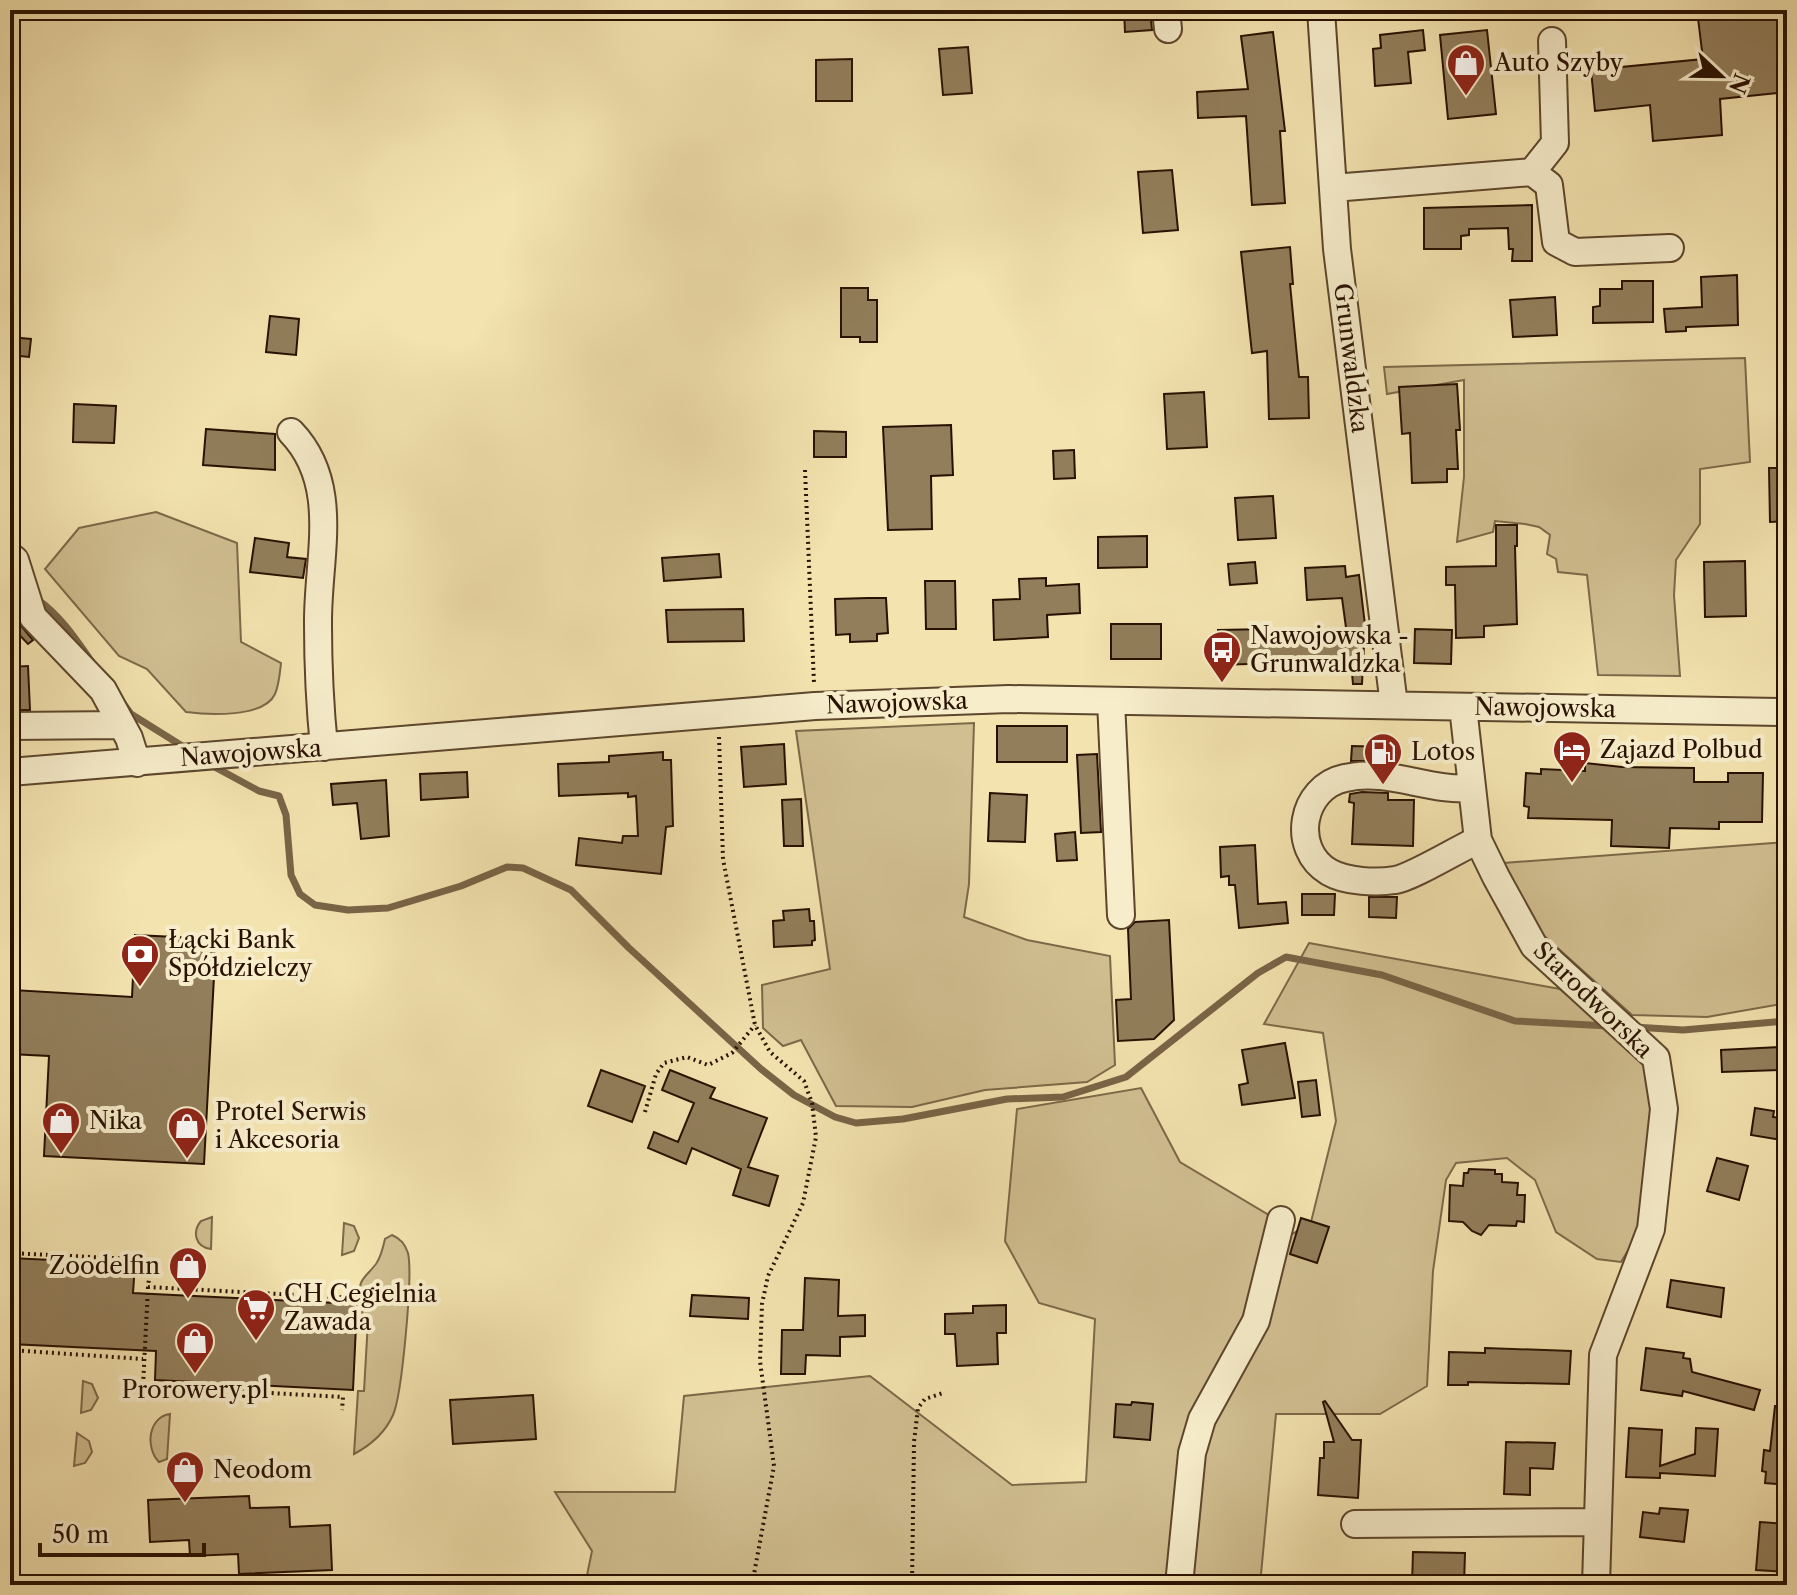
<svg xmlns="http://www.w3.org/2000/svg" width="1797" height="1595" viewBox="0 0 1797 1595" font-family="'Libre Caslon Text',serif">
<rect width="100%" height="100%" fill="#f3e3af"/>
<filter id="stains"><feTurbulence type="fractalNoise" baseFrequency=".0025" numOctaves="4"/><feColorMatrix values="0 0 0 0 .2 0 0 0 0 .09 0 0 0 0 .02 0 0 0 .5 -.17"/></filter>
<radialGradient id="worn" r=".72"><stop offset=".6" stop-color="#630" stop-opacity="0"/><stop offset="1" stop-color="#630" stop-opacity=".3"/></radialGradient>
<path fill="#d1bf91" stroke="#7d6848" stroke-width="2" d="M1745 358 1750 462 1700 469V524L1676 560 1674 595 1680 676 1598 675 1587 575 1558 572 1556 559 1547 554 1550 535 1539 527 1525 524 1495 521 1493 532 1457 542 1464 477V380L1387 394 1384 367Z
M156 512 237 543 241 642 281 663C280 672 279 685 275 694 264 718 208 715 186 712L147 669 119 656 45 569 79 528Z
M974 723 969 884 964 917 1027 940 1110 956 1115 1065 1087 1082 985 1090 912 1107 836 1106 801 1040 783 1046 763 1028 762 985 830 969 796 731Z
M1780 734H1787V824Z
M1787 842V1003L1707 1017 1632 1015 1541 933 1504 863Z
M1309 943 1560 989 1649 1065 1656 1110 1647 1208 1635 1239 1621 1262 1597 1259 1556 1232 1535 1180 1507 1158 1456 1163 1446 1180 1433 1271 1427 1386 1380 1414H1276L1260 1585H1189L1203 1446 1255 1344 1291 1235 1311 1222 1336 1121 1323 1033 1264 1024Z
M1141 1088 1180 1162 1272 1217 1260 1266 1232 1348 1170 1585H585L592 1551 555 1492H675L684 1396 870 1376 1012 1485 1086 1482 1095 1319 1039 1303 1005 1241 1017 1109Z
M212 1217 211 1249C195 1247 192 1232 201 1221Z
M344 1223 354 1226 359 1238 354 1251 342 1255Z
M392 1235C401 1239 405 1244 408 1253 413 1275 402 1395 393 1415 385 1433 371 1445 354 1454L358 1391H364L368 1321 362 1320 363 1299 358 1298C360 1277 364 1279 376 1264 381 1257 383 1248 385 1239Z
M83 1381 92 1384 98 1398 91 1410 81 1413Z
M170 1414 167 1459 159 1462C145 1448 148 1417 170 1414Z
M77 1433 89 1441 92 1452 85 1463 74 1466Z"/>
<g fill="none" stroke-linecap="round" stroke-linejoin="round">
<path stroke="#796446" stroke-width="7" d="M37 599C60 615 76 639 92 662
M123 703 131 714 187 749
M211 765 259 791 279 796 286 815 291 875 300 894 315 905 348 910 388 908 461 886 507 867 523 868 571 890 629 948 761 1069 794 1095 835 1117 856 1123 903 1119 1007 1099 1063 1097 1126 1077 1258 973 1286 957 1382 975 1515 1021 1609 1026
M1634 1027 1683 1030 1787 1021"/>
</g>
<path fill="#927e5b" stroke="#291100" stroke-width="2" d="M1124 10H1150L1152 30 1125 32Z
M1697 10H1787V92L1720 99 1722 135 1653 141 1650 105 1595 111 1591 70 1703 59Z
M1423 30 1425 50 1408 52 1411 83 1375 86 1373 49 1381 48 1380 35Z
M1487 30 1496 114 1448 119 1440 35Z
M1273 32 1285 131H1280L1285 203 1252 205 1246 116 1198 118 1197 92 1248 89 1241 36Z
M968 47 972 93 943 95 939 49Z
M852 59V101H816V60Z
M1172 170 1178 230 1143 233 1138 172Z
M1532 205V261H1512L1513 249H1509L1508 228 1469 229V235L1461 236V249H1424V208Z
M1290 247 1293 284H1290L1299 377H1308L1309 418 1269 419 1267 351 1252 353 1241 252Z
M1737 275 1738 325 1686 327V331L1666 332 1664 309 1702 307 1701 277Z
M1622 281H1653V322L1593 323V307L1600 306V289H1622Z
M841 288H868V300H877V342H860V337H841Z
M1555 297 1557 335 1513 337 1510 300Z
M270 316 299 319 296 355 266 352Z
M10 337 31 339 29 357 10 355Z
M1457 384 1460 430H1456L1458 469H1447V482L1412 483 1410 433 1402 434 1399 387Z
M1204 392 1207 447 1167 449 1164 394Z
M74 404 116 406 114 443 73 442Z
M951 425 953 475 931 476 932 529 888 530 883 427Z
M206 429 275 434V470L203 465Z
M814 431 846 432V457H814Z
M1074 450 1075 478 1054 479 1053 451Z
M1769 468H1787V521L1770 522Z
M1273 496 1276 538 1238 540 1235 498Z
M1496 525H1517V546H1515L1517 624 1484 626V637L1456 638 1455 585H1446V567L1496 566Z
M1147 536V567L1098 568V537Z
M255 538 289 543 287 557 306 559 303 578 250 572Z
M719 554 721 577 664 581 662 558Z
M1745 561 1746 616 1705 617 1704 562Z
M1255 562 1257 583 1230 585 1228 564Z
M1345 566 1346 577 1359 575 1365 625 1362 684H1353L1352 673 1283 669V663L1218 665V630L1270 629 1347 635 1342 598 1307 600 1305 568Z
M1046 578V586L1079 584 1080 613 1047 615 1048 637 994 640 993 600 1020 599 1019 579Z
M925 581H955L956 629H926Z
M10 597 18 622 33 640 28 644 10 625Z
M868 598H886L888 633 877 634V641L850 642V634L836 635 835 599Z
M743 609 744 641 668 642 666 610Z
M1111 624H1161V659H1111Z
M1415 629 1452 630 1451 664 1414 663Z
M28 666 30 710H10V667Z
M997 726H1067V762H997Z
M784 744 786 784 744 787 741 747Z
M1352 746 1389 747V761H1351Z
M663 752V760H671L673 826 666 827 661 874 576 865 579 838 622 843 623 836H638L636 796 628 797V793L559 796 558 764 609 762V756Z
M1097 754 1101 832 1081 833 1077 755Z
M1585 763 1622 767 1694 768V782H1728V773H1763L1762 822H1719V829L1670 828 1669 848 1611 846 1612 820 1528 818 1529 807 1524 806 1526 773 1541 774V769L1585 771Z
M467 772 468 797 421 800 420 774Z
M386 780 389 836 361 839 357 803 333 805 331 784Z
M1362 792 1388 793V800H1414L1413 846 1352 844 1354 803 1349 802 1350 794Z
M990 793 1027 795 1025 842 988 841Z
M801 799 803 846H784L782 800Z
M1075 832 1077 860 1057 861 1055 834Z
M1255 845 1258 904 1286 902 1288 923 1239 928 1235 885H1229V876L1221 877 1220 847Z
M1302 894H1335L1334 915H1302Z
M1369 897H1397L1396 918 1369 917Z
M809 909 810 921H814L815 940 812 941V945L774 947 773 921 784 920 783 911Z
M1169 920 1174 1020 1154 1039 1118 1041 1116 1000 1131 999 1128 929 1135 922Z
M135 935 216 939 204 1164 44 1156 49 1056 10 1054 13 990 132 997Z
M1285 1043 1295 1098 1242 1105 1239 1085 1248 1083 1242 1050Z
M1780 1047 1781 1070 1722 1072 1721 1050Z
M601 1070 645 1086 632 1122 588 1106Z
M670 1070 715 1088 710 1098 767 1118 748 1167 778 1176 769 1206 733 1195 741 1169 692 1148 686 1164 648 1148 654 1132 678 1142 694 1103 662 1090Z
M1316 1080 1320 1115 1302 1117 1298 1082Z
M1755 1108 1774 1111 1773 1117 1787 1119V1141L1751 1135Z
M1717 1158 1748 1166 1739 1200 1707 1191Z
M1469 1169 1495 1170V1174H1502V1182L1518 1183 1517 1195H1525L1524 1222 1517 1221 1516 1226 1489 1225 1481 1235 1472 1231 1463 1222 1449 1221 1450 1185 1463 1186 1464 1173H1468Z
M1301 1218 1329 1227 1317 1263 1290 1254Z
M10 1258 135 1264 133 1293 357 1304 353 1390 155 1380 156 1351 10 1344Z
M805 1278 839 1280 838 1316 865 1315V1336L840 1337V1356L806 1355 805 1374H781L782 1330H803Z
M1671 1280 1724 1288 1721 1317 1667 1307Z
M692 1295 749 1298 748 1319 690 1316Z
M1006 1305V1333H997L998 1364 957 1366 955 1334H945V1314L973 1313V1306Z
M1485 1348 1571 1351 1569 1384 1468 1382V1385H1448L1449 1352 1485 1353Z
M1646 1348 1684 1353 1683 1358 1690 1359 1692 1372 1760 1390 1754 1410 1683 1391 1682 1396 1641 1390Z
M533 1395 536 1439 453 1444 450 1400Z
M1325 1401 1352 1440H1361L1358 1498 1318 1495 1320 1458H1324V1442H1334L1323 1402Z
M1132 1402 1153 1404 1150 1440 1114 1437 1116 1404 1131 1405Z
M1775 1406H1787V1485L1765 1483 1766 1472 1762 1471 1764 1450 1770 1451Z
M1629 1428 1662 1430 1660 1466 1695 1454 1696 1428 1718 1429 1715 1476 1660 1473V1478L1626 1477Z
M1506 1442 1555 1443 1553 1469 1530 1468V1495L1504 1494Z
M249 1496 250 1508 289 1507 290 1527 330 1525 332 1570 239 1574 238 1554 190 1556 189 1540 150 1542 148 1500Z
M1660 1508 1688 1510 1684 1542 1640 1537 1643 1512 1659 1514Z
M1760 1522 1787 1524V1572L1756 1570Z
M1413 1552 1465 1553 1464 1585H1412Z"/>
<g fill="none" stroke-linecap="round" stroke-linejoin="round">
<g stroke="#5c462c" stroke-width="30">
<path id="minor" d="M1166 10 1168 29
M1321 10 1337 249 1394 705
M1532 172 1549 185 1556 242 1575 252 1670 248
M1333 188 1532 172 1555 143 1552 41
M291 432C342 485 317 558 318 625 318 665 320 707 324 747
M10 556 15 560 33 617 103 690 129 738 137 763
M1111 701 1121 915
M1463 707 1478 840 1496 877 1534 946 1656 1058 1664 1109 1651 1229 1603 1355 1596 1585
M10 726 122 725
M10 772 815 706 1009 699 1787 712
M1472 788C1429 792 1389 768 1345 778 1301 787 1290 849 1329 872 1346 882 1377 883 1395 880 1411 878 1460 848 1478 840
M1355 1524 1597 1522
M1179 1585 1192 1453 1202 1419 1256 1321 1281 1220"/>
</g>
<path stroke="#291100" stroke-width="4" stroke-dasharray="2 4" stroke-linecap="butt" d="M805 470 814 683
M719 737 723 859 755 1025 770 1052 804 1081 812 1103 816 1137 803 1203 768 1276 762 1304 760 1361 774 1466 752 1585
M645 1112 656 1074 664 1063 687 1057 708 1065 732 1053 755 1025
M10 1253 151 1260 148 1287 354 1298
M148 1287 143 1386 343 1397 342 1410
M10 1350 143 1359
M912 1585 914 1442 918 1408 925 1399 943 1393"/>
<use href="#minor" stroke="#f7edcb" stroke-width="26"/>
</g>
<defs>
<g id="shop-pin" transform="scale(2)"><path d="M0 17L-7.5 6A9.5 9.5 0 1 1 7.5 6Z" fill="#8f2418" stroke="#f7edcb"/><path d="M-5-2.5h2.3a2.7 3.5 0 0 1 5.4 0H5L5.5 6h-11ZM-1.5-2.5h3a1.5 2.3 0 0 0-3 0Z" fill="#fff"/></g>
<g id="bus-pin" transform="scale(2)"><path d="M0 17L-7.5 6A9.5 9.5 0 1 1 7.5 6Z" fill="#8f2418" stroke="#f7edcb"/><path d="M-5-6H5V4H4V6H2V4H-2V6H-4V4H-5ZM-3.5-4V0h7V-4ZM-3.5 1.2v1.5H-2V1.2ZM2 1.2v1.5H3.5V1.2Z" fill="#fff"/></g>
<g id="hotel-pin" transform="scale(2)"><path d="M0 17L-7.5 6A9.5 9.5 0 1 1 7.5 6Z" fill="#8f2418" stroke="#f7edcb"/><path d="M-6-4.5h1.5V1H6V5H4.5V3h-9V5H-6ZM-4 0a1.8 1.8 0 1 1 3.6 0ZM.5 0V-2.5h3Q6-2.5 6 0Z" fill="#fff"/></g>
<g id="fuel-pin" transform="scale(2)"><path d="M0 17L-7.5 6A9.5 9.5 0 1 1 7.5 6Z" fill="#8f2418" stroke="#f7edcb"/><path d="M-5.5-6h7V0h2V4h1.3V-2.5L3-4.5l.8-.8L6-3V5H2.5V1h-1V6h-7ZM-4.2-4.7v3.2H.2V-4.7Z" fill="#fff"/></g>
<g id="bank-pin" transform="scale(2)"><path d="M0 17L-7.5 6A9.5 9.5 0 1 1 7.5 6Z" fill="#8f2418" stroke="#f7edcb"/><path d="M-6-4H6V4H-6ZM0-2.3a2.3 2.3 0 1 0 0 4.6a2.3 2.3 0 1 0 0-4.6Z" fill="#fff"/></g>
<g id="supermarket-pin" transform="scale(2)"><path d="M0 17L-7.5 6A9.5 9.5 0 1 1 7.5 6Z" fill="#8f2418" stroke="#f7edcb"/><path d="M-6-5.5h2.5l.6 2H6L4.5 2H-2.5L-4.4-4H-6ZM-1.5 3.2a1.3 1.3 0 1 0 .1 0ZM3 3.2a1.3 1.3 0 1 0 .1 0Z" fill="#fff"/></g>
</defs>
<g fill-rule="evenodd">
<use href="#shop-pin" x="1466" y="63"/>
<use href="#bus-pin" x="1222" y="650"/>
<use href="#hotel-pin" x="1572" y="750"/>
<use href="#fuel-pin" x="1383" y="752"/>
<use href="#bank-pin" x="140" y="954"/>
<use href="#shop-pin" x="61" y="1121"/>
<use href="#shop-pin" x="187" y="1126"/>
<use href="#shop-pin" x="188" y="1266"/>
<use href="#supermarket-pin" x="256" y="1308"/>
<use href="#shop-pin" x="195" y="1341"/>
<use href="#shop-pin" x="185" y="1470"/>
</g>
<g text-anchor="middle" stroke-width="8" stroke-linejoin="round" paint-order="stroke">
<g font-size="24" fill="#291100" stroke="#f7edcb" text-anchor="start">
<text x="1494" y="71">Auto Szyby</text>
<text x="1250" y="644">Nawojowska -<tspan x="1250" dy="28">Grunwaldzka</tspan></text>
<text x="1600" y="758">Zajazd Polbud</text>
<text x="1411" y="760">Lotos</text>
<text x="168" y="948">Łącki Bank<tspan x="168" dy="28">Spółdzielczy</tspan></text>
<text x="215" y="1120">Protel Serwis<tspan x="215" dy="28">i Akcesoria</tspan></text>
<text x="89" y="1129">Nika</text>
<text x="160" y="1274" text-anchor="end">Zoodelfin</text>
<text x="284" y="1302">CH Cegielnia<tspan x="284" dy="28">Zawada</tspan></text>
<text x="195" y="1398" text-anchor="middle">Prorowery.pl</text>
<text x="213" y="1478">Neodom</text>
</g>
<g font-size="24" fill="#291100" stroke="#f7edcb">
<text transform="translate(1351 358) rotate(83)" y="8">Grunwaldzka</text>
<text transform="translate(897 703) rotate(-2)" y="8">Nawojowska</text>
<text transform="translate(1545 708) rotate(1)" y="8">Nawojowska</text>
<text transform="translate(251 753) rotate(-4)" y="8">Nawojowska</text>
<text transform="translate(1593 1000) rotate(44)" y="8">Starodworska</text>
</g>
</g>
<rect width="1797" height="1595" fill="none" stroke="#f3e3af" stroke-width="40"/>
<rect x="12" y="12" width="1773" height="1571" fill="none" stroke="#291100" stroke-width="4"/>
<rect x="20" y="20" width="1757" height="1555" fill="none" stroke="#291100" stroke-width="2"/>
<g transform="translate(1721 76) rotate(112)" stroke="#f7edcb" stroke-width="6" paint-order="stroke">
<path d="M0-6L14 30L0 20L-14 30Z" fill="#291100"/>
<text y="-12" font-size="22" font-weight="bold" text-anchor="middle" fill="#291100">N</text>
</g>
<path d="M40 1543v12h164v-12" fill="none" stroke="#291100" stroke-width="4"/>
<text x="52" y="1543" font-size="24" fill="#291100" stroke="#f7edcb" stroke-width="6" paint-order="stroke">50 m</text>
<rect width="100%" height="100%" filter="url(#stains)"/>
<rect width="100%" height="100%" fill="url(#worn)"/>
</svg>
